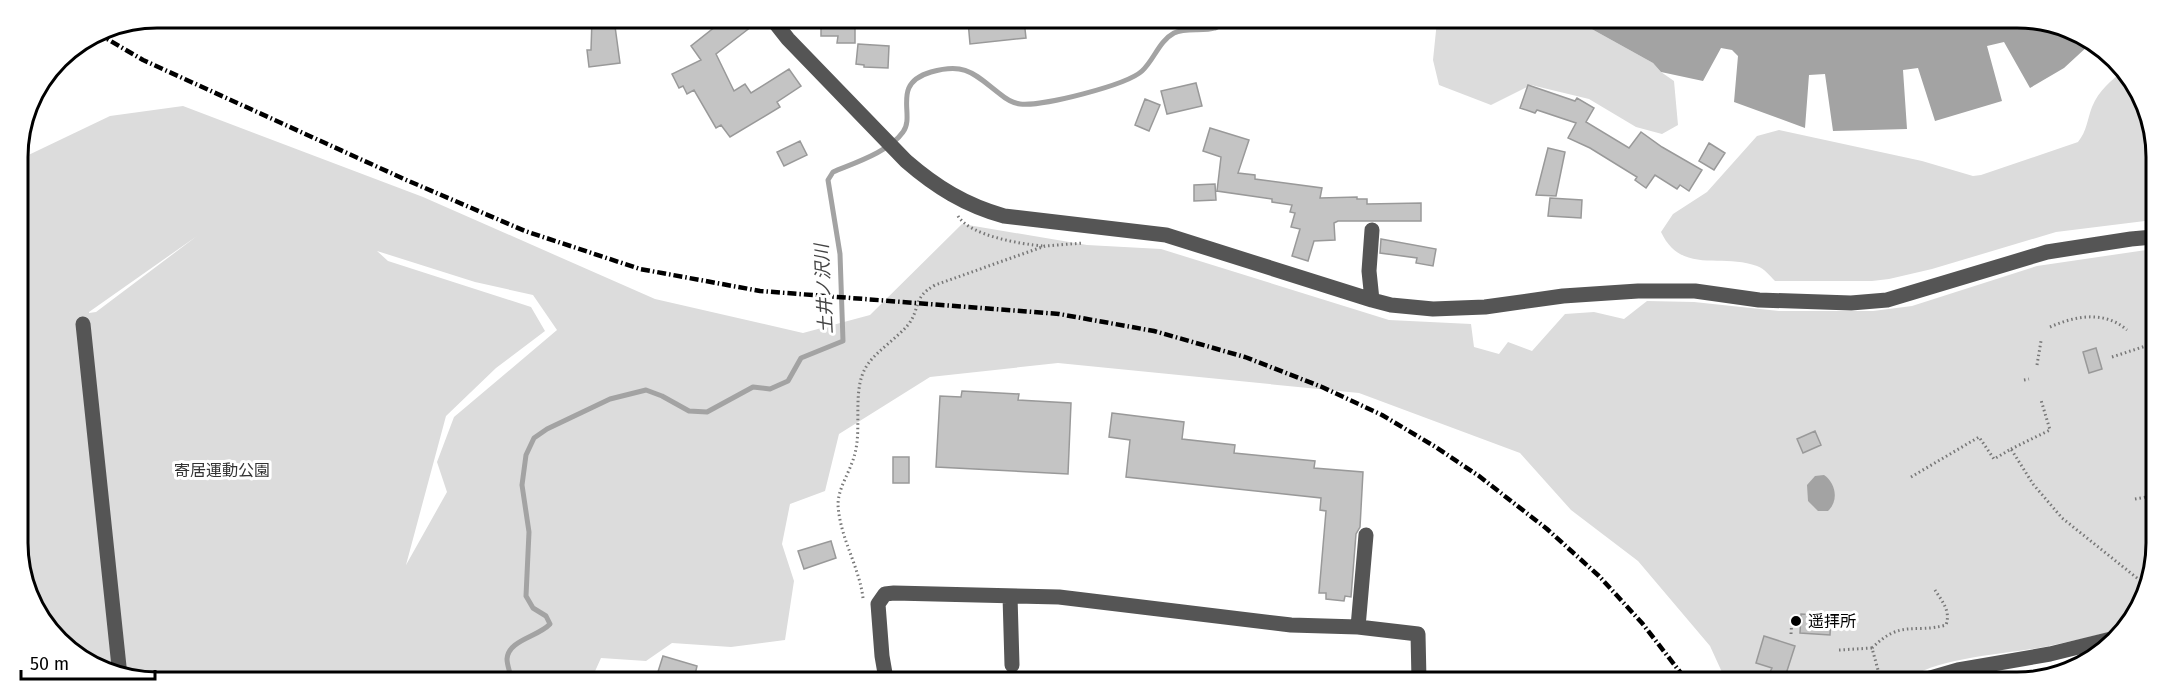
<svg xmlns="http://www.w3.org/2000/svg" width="2174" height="700" viewBox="0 0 2174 700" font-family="'Fira Sans','Noto Sans JP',sans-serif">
<rect width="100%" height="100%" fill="#fff"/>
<path fill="#dcdcdc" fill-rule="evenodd" d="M1437 21 1579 22 1653 63 1661 72 1674 81 1678 125 1662 134 1636 127 1589 99 1531 85 1491 105 1439 85 1433 60Z
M2124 70 2153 130V220L2056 232 1932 269 1889 279 1872 281H1775C1769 275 1765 269 1757 266 1722 253 1681 275 1661 232L1673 214 1707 192 1757 136 1779 130 1922 161 1973 176 1981 175 2078 142C2087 131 2087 120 2092 107 2099 90 2111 81 2124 70Z
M183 106 423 197 655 299 803 333 870 315 962 224 1087 245 1161 249 1389 320 1471 324 1474 347 1499 354 1508 342 1532 351 1565 314 1594 312 1624 319 1647 301 1694 302 1779 311H1873L1912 306 2037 266 2153 249 2151 579 2117 630C2093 636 2069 642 2044 647 2006 654 1935 657 1905 681H1726L1710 646 1638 561 1571 510 1520 453 1359 393 1058 363 930 377 839 434 825 491 790 504 782 544 794 581 785 640 731 647 672 643 646 661 601 658 592 678 121 677 53 635 21 570 18 160 110 116ZM197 236 96 312 89 313V312ZM377 251 475 282 533 295 557 330 454 417 437 462 447 492 406 565 446 416 496 368 545 331 531 307 388 261Z"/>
<path fill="#a3a3a3" d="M1579 22 2053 23 2089 45 2064 68 2030 88 2004 42 1987 46 2002 101 1935 121 1918 68 1903 70 1907 129 1833 131 1825 74 1809 75 1805 128 1734 102 1738 56 1732 50 1721 48 1703 81 1661 72 1653 63Z
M1824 475C1836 483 1839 501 1828 511H1818L1808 501 1807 485 1815 476Z"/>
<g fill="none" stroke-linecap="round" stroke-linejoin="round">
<path stroke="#a3a3a3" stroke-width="5" d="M511 678C510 672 507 665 507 659 508 640 538 637 550 624L546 616 533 608 526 596 529 532 522 485 526 455 534 438 547 429 610 399 646 390 662 396 689 411 707 412 753 387 770 389 788 381 801 358 843 341 840 254 828 180 833 172C854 163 889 152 903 132 916 115 890 84 931 72 966 62 974 74 1000 94 1006 99 1012 103 1020 104 1041 107 1127 85 1142 71 1154 60 1159 41 1174 33 1186 27 1203 32 1215 28 1219 27 1223 23 1226 21"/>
</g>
<path fill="#c4c4c4" stroke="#999" stroke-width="1.5" d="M592 19H614L620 63 589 67 587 50H591Z
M725 19 760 20 716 54 734 91 745 84 751 93 789 69 801 86 777 102 780 107 730 137 721 125 716 128 694 90 687 94 683 86 679 88 672 74 701 60 691 46Z
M821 20H855V43H837L838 36H821Z
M980 20H1024L1026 38 970 44 968 21Z
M858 44 889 46 888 68 864 67V65L856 64Z
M1196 83 1202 106 1167 114 1161 91Z
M1528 85 1575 101 1577 98 1594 108 1586 122 1629 148 1641 132 1662 147 1702 170 1689 191 1680 185 1677 189 1655 175 1646 188 1635 180 1637 177 1590 148 1568 138 1576 123 1537 110 1535 113 1520 108Z
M1145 99 1160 105 1149 131 1135 125Z
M1210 128 1249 140 1238 173 1255 175V179L1322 188 1320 198 1357 197V199H1367V204L1421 203V221H1338L1334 223 1335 240 1314 241 1308 261 1292 256 1300 229 1291 227 1295 213 1290 212 1292 205 1272 202V199L1217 191 1221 157 1203 151Z
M800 141 807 155 784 166 777 152Z
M1709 143 1725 153 1714 170 1699 161Z
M1548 148 1565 152 1556 196 1536 195Z
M1215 184 1216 200 1194 201V185Z
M1550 198 1582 200 1581 218 1548 216Z
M1381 239 1436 249 1433 266 1416 263 1417 258 1380 253Z
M2096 348 2102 369 2089 373 2083 352Z
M962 391 1019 394 1018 400 1071 403 1068 474 936 467 940 396 961 397Z
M1112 413 1184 422 1182 439 1235 445 1234 453 1315 461 1314 468 1363 472 1360 527 1356 534 1351 597 1345 596 1344 601 1326 599V593H1319L1326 511 1320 510 1321 498 1126 477 1130 440 1109 437Z
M1815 431 1821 445 1803 453 1797 439Z
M893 457H909V483H893Z
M831 541 836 558 804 569 798 551Z
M1801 614 1831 616 1830 635 1800 633Z
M1764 636 1795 646 1785 677 1770 672 1772 668 1756 663Z
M663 656 697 666 694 679 656 678Z"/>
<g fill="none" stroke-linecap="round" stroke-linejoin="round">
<path stroke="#777" stroke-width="3" stroke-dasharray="1.5 3" stroke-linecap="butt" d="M958 216C970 236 1021 244 1043 246
M2050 327C2075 316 2104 310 2127 330
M2112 357 2152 344
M2037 365 2041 341
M2024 380 2029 379
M2152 396 2148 376 2152 364
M2011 449 2050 430 2041 400
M1911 477 1979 437 1994 459 2011 449 2033 484 2062 518 2147 586
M2135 499 2146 497
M863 598C859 566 840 538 838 505 838 487 851 471 855 453 862 427 852 390 866 367 875 352 896 339 908 325 921 308 912 298 935 285L1045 246 1083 243
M1791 634 1792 619
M1872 648C1901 619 1914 634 1946 625 1951 611 1942 601 1935 590
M1839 650 1872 648 1881 681
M1799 681 1802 672"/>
<path stroke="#555" stroke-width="15" d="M773 20 788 39 906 161C936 187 965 205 1004 216L1166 235 1372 300 1391 305 1433 309 1485 307 1563 296 1638 291H1695L1759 300 1851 303 1887 300 2047 252 2131 239 2153 237
M1372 300 1369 271 1372 230
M83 324 120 676
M1010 596 1012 665
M1358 627 1366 535
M886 679 882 656 878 604 885 594 894 593 1059 597 1291 625 1358 627 1418 634 1419 680
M1920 681 1958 670 2050 654 2111 639"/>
<path stroke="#000" stroke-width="4.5" stroke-dasharray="9 3 1.5 3" stroke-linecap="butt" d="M97 33 143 60 404 179 525 231 640 269 760 291 1059 314 1154 331 1245 357 1322 387 1382 415 1434 446 1479 476 1547 529 1599 576 1642 623 1687 681"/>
</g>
<circle fill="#000" stroke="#fff" stroke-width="2" cx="1796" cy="621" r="6"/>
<g text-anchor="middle" stroke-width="6" stroke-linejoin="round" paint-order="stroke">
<g font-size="16" fill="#333" stroke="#fff">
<text x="222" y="476">寄居運動公園</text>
</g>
<g font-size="16" fill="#000" stroke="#fff" text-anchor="start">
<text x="1808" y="627">遥拝所</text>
</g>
<g font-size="18" font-style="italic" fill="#444" stroke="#fff">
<text transform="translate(824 289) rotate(-93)" y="6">土井ノ沢川</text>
</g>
</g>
<path d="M0 0H2174V700H0ZM157 28H2017A129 129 0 0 1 2146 157V543A129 129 0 0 1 2017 672H157A129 129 0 0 1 28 543V157A129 129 0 0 1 157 28Z" fill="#fff" fill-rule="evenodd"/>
<path fill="none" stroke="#000" stroke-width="3" d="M157 28H2017A129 129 0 0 1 2146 157V543A129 129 0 0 1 2017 672H157A129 129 0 0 1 28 543V157A129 129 0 0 1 157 28Z"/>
<path d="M21 670v9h134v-9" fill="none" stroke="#000000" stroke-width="3"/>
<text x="30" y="670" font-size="18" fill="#000000" stroke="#ffffff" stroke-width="4.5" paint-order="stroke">50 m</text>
</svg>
